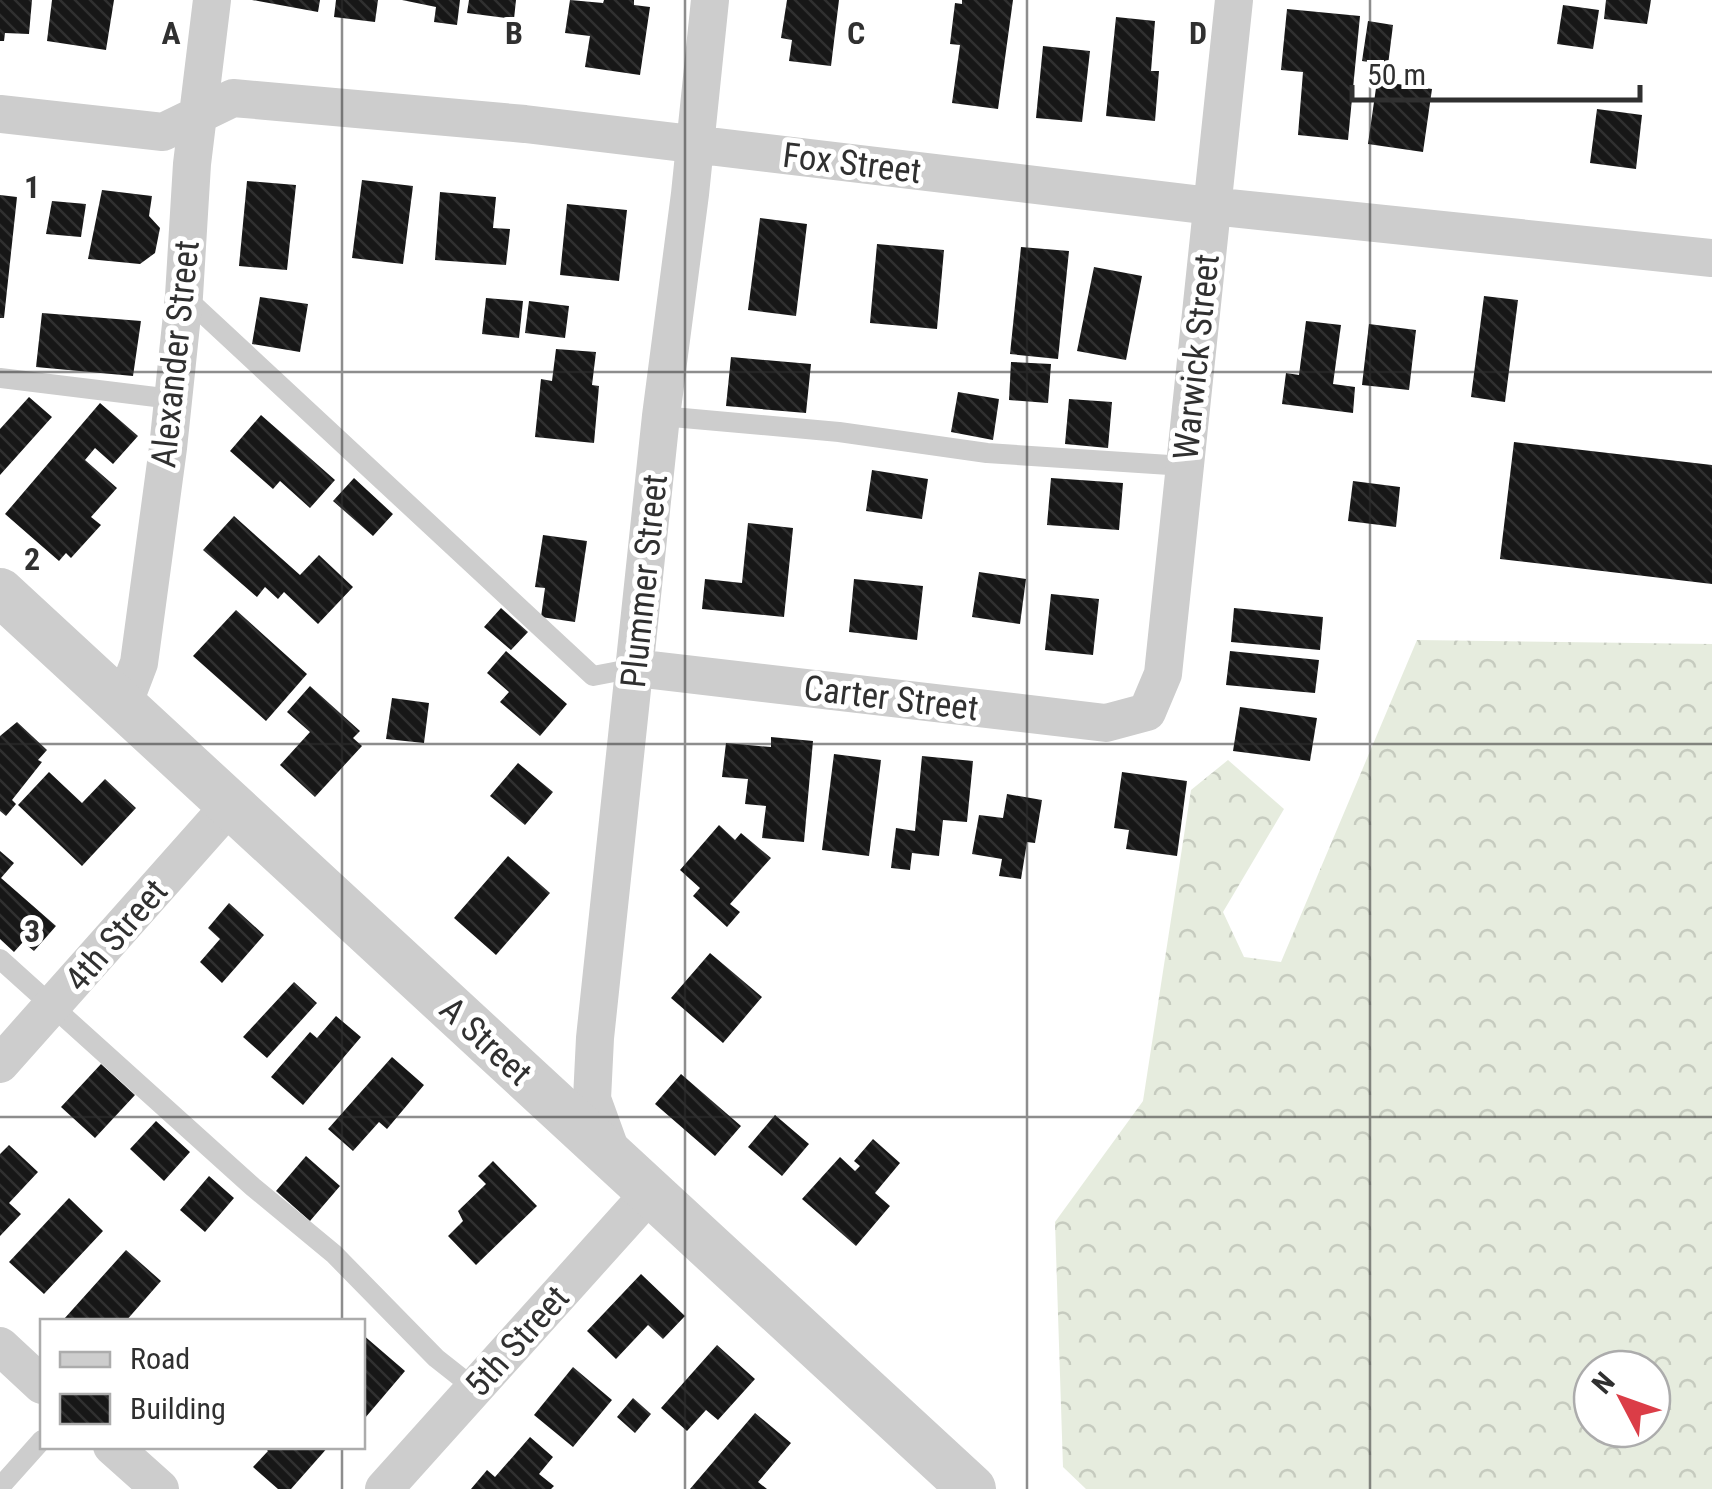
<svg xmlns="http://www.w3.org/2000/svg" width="1712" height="1489" viewBox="0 0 1712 1489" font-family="'Roboto Condensed',sans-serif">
<defs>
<pattern id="forest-crowns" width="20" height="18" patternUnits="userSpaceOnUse" patternTransform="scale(2.5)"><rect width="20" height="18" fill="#e6ecde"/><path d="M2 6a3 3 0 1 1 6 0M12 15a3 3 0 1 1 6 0" fill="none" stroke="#c6cbbf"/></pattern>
<pattern id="building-back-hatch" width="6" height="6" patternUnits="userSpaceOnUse" patternTransform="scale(2.5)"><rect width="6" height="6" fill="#171717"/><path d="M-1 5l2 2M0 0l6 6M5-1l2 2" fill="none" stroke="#303030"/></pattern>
</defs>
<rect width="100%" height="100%" fill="#fff"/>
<path fill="url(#forest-crowns)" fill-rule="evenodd" d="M1417 640 1712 644V1489H1086L1063 1467 1055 1222 1143 1101 1191 790 1228 760 1284 809 1223 912 1244 957 1281 962ZM1592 1369H1652V1429H1592Z"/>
<path fill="url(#building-back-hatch)" d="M0 0H32L29 34 5 33 4 41H0Z
M52 0H114L106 50 47 41Z
M252 0H320L318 12Z
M336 0H378L375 22 334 17Z
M402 0H460L457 25 434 22 436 7Z
M469 0H516L514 19 467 13Z
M570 0 603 3 604 0H634V5L650 7 640 75 585 67 590 36 565 33Z
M787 0H839L831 66 789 61 792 40 781 38Z
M962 0H1013L998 109 952 103 960 45 950 44 955 3 962 4Z
M1606 0H1651L1647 24 1604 19Z
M1563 5 1599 10 1593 49 1557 44Z
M1287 9 1360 16 1348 140 1298 135 1303 72 1281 70Z
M1116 17 1155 21 1151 71H1159L1155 121 1106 116Z
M1368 21 1393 25 1388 65 1362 61Z
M1043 46 1090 51 1082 122 1036 118Z
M1377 81 1432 89 1423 152 1368 144Z
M1597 109 1642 115 1636 169 1590 163Z
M362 180 413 186 403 264 352 258Z
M247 181 296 185 287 270 239 266Z
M102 190 152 196 149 216 160 228 155 253 140 264 88 259Z
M440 192 496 197 493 228 510 229 506 265 435 260Z
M0 195 17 197 4 318H0Z
M52 201 86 204 81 237 46 234Z
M567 204 627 210 619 281 560 275Z
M760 218 807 224 796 316 748 310Z
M877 244 944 250 937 329 870 323Z
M1021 247 1069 251 1058 359 1010 354Z
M1094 267 1142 276 1126 360 1077 351Z
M1484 296 1518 300 1505 402 1471 397Z
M260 297 308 304 300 352 252 344Z
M486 298 523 301 519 338 482 334Z
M529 301 569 306 565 338 525 333Z
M42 313 141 321 133 376 36 367Z
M1306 321 1341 325 1333 384 1355 387 1353 413 1282 404 1286 373 1299 375Z
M1369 324 1416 330 1409 390 1362 385Z
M556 349 596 352 592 385 599 386 594 443 535 437 541 379 552 381Z
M731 357 811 364 806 413 726 406Z
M1011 362 1051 364 1048 403 1009 400Z
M958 392 999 399 993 440 951 432Z
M29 397 52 417 0 475V429Z
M1069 399 1112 402 1108 448 1065 444Z
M100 403 138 436 113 464 95 448 85 460 117 488 91 517 101 525 71 558 66 553 59 561 5 514Z
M261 415 335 480 310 508 280 481 273 489 230 451Z
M1514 442 1712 465V584L1500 559Z
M872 470 928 479 922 519 866 511Z
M354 478 393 514 373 536 333 501Z
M1051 478 1123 483 1119 530 1047 525Z
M1353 481 1400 487 1396 527 1348 521Z
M234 516 300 575 319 555 353 587 318 624 284 592 278 599 265 587 257 597 203 550Z
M748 523 793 528 784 617 702 609 705 579 742 583Z
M543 535 587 541 575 622 541 617 545 588 535 587Z
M979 572 1026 579 1020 624 972 617Z
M854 579 923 586 917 640 849 632Z
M1051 594 1099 599 1093 655 1045 650Z
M501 608 528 632 511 650 484 627Z
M1234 608 1323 617 1320 650 1231 642Z
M236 610 307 674 266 721 193 656Z
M506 651 567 704 540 736 500 702 509 692 487 673Z
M1230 651 1319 660 1315 693 1226 685Z
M310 686 360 731 353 738 362 746 315 797 280 765 310 732 287 712Z
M392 698 429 703 424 743 386 739Z
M1240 707 1317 718 1310 761 1233 751Z
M17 722 47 750 38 760 42 762 12 800 16 804 6 816 0 811V736Z
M771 737 813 741 804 842 762 838 766 806 745 804 748 779 722 777 726 743 771 747Z
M834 754 881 760 869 856 822 850Z
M922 756 973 761 967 822 943 820 939 856 912 853 910 870 891 868 896 828 915 831Z
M518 763 553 792 525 825 490 796Z
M49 772 82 803 105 779 136 808 82 866 18 805Z
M1122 772 1187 781 1177 856 1126 849 1129 830 1114 828Z
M1007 794 1042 800 1035 843 1027 842 1021 879 999 876 1002 859 972 854 979 815 1003 818Z
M719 825 735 840 741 833 771 858 730 904 740 912 727 927 693 896 700 888 680 870Z
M0 851 14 863 1 878 56 926 34 951 23 942 14 952 0 939Z
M508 856 550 893 496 955 454 918Z
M229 903 264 935 222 983 200 962 220 939 208 928Z
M710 953 762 997 723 1043 671 998Z
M294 982 317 1003 267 1058 243 1037Z
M336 1016 361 1037 303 1105 271 1077 310 1032 317 1038Z
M392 1057 424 1085 387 1129 379 1122 353 1151 328 1129Z
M101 1064 135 1095 95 1138 61 1107Z
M681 1074 741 1126 715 1156 655 1104Z
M775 1115 809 1144 782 1176 748 1147Z
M156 1121 190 1152 164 1181 130 1149Z
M873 1139 900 1163 875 1193 890 1206 856 1246 802 1199 840 1157 855 1171 860 1166 854 1161Z
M9 1145 38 1172 9 1203 21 1214 0 1236V1154Z
M306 1156 340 1186 310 1221 276 1191Z
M493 1161 537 1206 476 1265 448 1236 463 1221 458 1211 486 1184 478 1176Z
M209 1176 234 1198 205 1232 180 1210Z
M69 1198 103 1231 44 1294 9 1262Z
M126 1250 161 1281 125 1322H67L64 1319Z
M641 1274 685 1316 663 1339 648 1325 616 1359 587 1331Z
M362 1334 405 1371 365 1418 362 1416Z
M717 1345 755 1379 718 1420 706 1410 687 1431 661 1408Z
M573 1367 612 1400 573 1447 534 1415Z
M633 1398 651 1414 635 1433 617 1417Z
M755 1413 791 1443 758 1482 767 1489H690Z
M530 1437 553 1457 539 1474 554 1486 551 1489H471L487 1470 495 1477Z
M263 1446H329L291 1489H278L253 1467 268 1451Z"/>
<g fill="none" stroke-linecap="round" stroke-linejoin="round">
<path stroke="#cdcdcd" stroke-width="20" d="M184 296 593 676 635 668
M0 378 172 399
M661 416 839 432 987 453 1185 466
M0 959 253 1187 334 1254 436 1358 474 1388
M0 1487 42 1440"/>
<path stroke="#cdcdcd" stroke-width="38" d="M0 114 163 132 233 98 525 124 1211 206 1712 258
M635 668 1106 723 1147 712 1163 674 1234 0
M123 705 139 663 168 448 184 296 192 164 212 0
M0 1064 231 804
M613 1157 592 1099 595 1038 661 416 690 194 710 0
M0 1346 42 1385
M112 1446 160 1489
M384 1489 650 1193"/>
<path stroke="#cdcdcd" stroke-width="48" d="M0 592 972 1489"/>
</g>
<path fill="none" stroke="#303030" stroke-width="2.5" stroke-opacity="0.55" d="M342 0V1322M685 0V1489M1027 0V1489M1370 0V1489M0 372H1712M0 744H1712M0 1117H1712M342 1446V1489"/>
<g text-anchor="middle" stroke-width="10" stroke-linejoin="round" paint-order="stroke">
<g font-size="35" fill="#303030" stroke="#fff">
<text transform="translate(852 163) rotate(7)" y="12">Fox Street</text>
<text transform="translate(175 354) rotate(-84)" y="12">Alexander Street</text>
<text transform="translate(1196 357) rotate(-84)" y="12">Warwick Street</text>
<text transform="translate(644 581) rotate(-84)" y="12">Plummer Street</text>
<text transform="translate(891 698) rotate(7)" y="12">Carter Street</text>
<text transform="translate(116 935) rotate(-49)" y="12">4th Street</text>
<text transform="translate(486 1041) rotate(43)" y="12">A Street</text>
<text transform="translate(517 1341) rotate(-48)" y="12">5th Street</text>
</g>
</g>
<g font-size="32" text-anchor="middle" font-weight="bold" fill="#303030" stroke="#fff" stroke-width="10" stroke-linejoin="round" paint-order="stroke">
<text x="171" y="44">A</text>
<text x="514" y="44">B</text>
<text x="856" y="44">C</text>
<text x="1198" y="44">D</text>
<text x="32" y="198">1</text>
<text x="32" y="570">2</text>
<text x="32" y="942">3</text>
</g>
<rect x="40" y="1319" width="325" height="130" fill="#ffffff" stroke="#acacac" stroke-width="2.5"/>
<rect x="60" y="1352" width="50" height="15" fill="#cdcdcd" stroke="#acacac" stroke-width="2.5"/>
<text x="130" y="1369" font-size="30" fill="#303030">Road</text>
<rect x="60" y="1394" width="50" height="30" fill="url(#building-back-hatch)" stroke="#acacac" stroke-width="2.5"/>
<text x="130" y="1419" font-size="30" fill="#303030">Building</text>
<g transform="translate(1622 1399) rotate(311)"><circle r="48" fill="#ffffff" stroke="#acacac" stroke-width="2.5"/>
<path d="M0-8L18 38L0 25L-18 38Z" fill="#db3d47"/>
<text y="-15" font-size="28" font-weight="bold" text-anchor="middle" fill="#303030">N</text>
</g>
<path d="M1352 85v15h288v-15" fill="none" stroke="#303030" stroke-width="5"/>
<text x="1367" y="85" font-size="30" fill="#303030" stroke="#ffffff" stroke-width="8" paint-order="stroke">50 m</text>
</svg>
